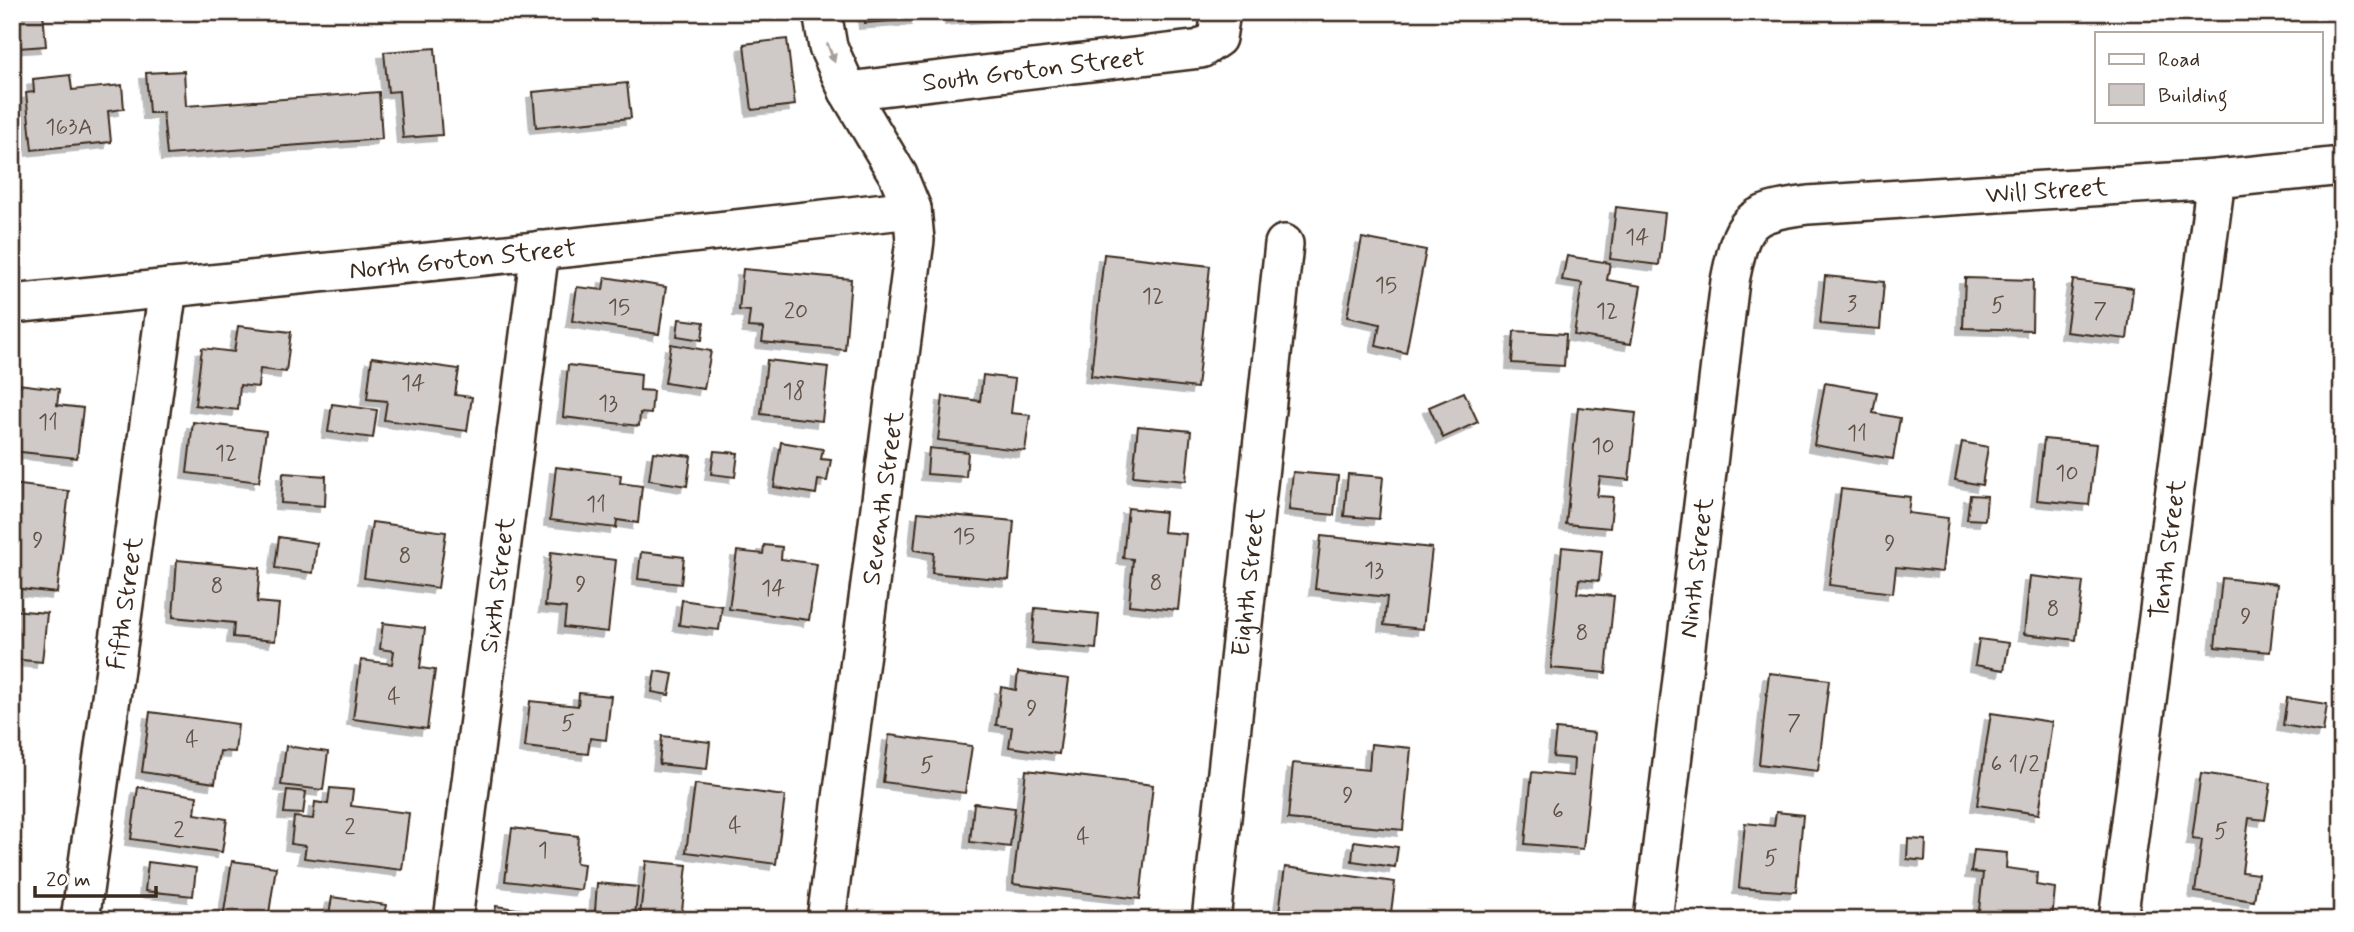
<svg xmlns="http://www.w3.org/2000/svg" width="2354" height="932" viewBox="0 0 2354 932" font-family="Mynerve,sans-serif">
<defs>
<filter id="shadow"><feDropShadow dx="-6" dy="6" stdDeviation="0" flood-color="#0004"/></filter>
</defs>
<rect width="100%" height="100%" fill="#fff"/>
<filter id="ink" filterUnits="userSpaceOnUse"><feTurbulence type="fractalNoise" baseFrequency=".0143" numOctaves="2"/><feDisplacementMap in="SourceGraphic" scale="14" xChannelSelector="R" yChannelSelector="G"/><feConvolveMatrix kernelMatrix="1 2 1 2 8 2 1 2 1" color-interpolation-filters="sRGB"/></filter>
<g filter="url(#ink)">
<path fill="#cfcac7" stroke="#3b2a1e" stroke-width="2" filter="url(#shadow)" d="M14 12H43L46 46 18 48Z
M864 12H917V19L865 23Z
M951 12H1005V15L951 19Z
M787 39 795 105 752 110 744 44Z
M435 48 442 135 403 138 399 91 388 92 384 52Z
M184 71 186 106 379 92 382 139 167 155 163 113H149L146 73Z
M70 75 72 90 122 85 124 109 108 111 111 142 32 150 26 93 34 92 33 79Z
M627 83 631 118 536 127 533 92Z
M1616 207 1665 213 1659 265 1610 259Z
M1362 238 1426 250 1406 353 1376 346 1380 324 1347 317Z
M1104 254 1210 266 1197 388 1091 376Z
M1567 256 1610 263 1607 280 1641 286 1631 344 1574 335 1582 283 1562 280Z
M743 269 851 279 845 350 762 342 764 328 748 327 750 311 739 310Z
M1825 276 1884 282 1880 329 1820 324Z
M605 277 666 287 659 334 572 321 577 287 603 290Z
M1965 278 2033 280 2032 330 1963 328Z
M2073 280 2133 288 2127 339 2066 332Z
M679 319 704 322 702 340 677 336Z
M238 326 291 332 286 372 260 369 258 387 240 385 238 410 195 405 202 348 234 352Z
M1514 331 1566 334 1564 366 1512 363Z
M671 344 711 351 704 389 665 383Z
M372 357 459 369 455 395 472 397 467 431 384 420 387 401 367 399Z
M767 360 828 367 822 421 761 414Z
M568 365 641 374 640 390 653 391 651 414 640 413 639 426 563 417Z
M983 375 1015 379 1011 413 1030 415 1025 451 938 440 943 396 980 401Z
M1825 383 1877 392 1873 413 1900 418 1893 459 1814 445Z
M18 384 59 389 57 405 83 408 77 458 12 451Z
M1464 392 1478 422 1443 438 1429 407Z
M332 404 377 410 373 438 328 432Z
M1578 407 1636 413 1629 480 1600 477 1597 496 1613 497 1610 528 1566 524Z
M193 422 266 431 259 482 187 473Z
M1138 426 1191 431 1186 481 1133 476Z
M2044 439 2096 444 2089 505 2037 500Z
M781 442 823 449 821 459 831 460 827 481 818 480 816 494 774 487Z
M1962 442 1988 447 1982 485 1955 480Z
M929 448 968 452 966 477 927 474Z
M714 451 738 453 735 477 711 474Z
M653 452 691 456 687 486 649 480Z
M556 467 621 475 620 483 642 486 638 523 617 520 616 528 550 520Z
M1293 472 1338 476 1334 515 1289 510Z
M283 473 326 476 325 506 281 503Z
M1348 474 1383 477 1379 519 1344 516Z
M12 484 69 491 57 593 12 588Z
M1841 489 1910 497 1908 513 1948 518 1942 572 1896 567 1893 593 1829 585Z
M1970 495 1987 496 1985 520 1967 519Z
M1128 508 1165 512 1163 532 1186 534 1178 610 1129 605 1133 559 1123 558Z
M918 512 1014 521 1009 580 932 573 934 553 914 550Z
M372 522 446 532 438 588 364 578Z
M1321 536 1432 548 1423 629 1384 625 1387 597 1315 589Z
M279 537 317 543 313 573 275 568Z
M764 545 782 547 781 559 817 564 809 620 729 609 737 551 763 554Z
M1562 547 1602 551 1599 581 1579 579 1577 593 1614 596 1606 673 1551 668Z
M551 552 616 560 608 632 564 627 566 608 545 606Z
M641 552 684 557 681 584 638 579Z
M177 560 260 568 257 602 279 604 275 641 233 637 234 623 173 617Z
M2030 576 2083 582 2076 640 2024 634Z
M2222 578 2277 584 2270 652 2215 647Z
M682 600 722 606 719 630 679 625Z
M1035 608 1099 614 1096 649 1032 643Z
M12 610 47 613 42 662 12 659Z
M383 623 425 628 420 668 435 670 427 729 353 719 361 660 392 664 394 651 380 649Z
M1979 639 2009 643 2004 670 1975 665Z
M655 671 673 674 669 695 652 692Z
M1018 672 1069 679 1059 754 1009 747 1012 727 996 725 1001 687 1016 690Z
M1769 673 1829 680 1818 771 1759 764Z
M579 693 611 696 606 740 590 738 588 754 525 747 530 701 578 706Z
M2287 698 2327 704 2323 732 2283 725Z
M150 712 238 724 235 752 220 751 215 783 142 772Z
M1991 713 2052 722 2039 814 1977 805Z
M1556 729 1595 733 1583 849 1525 844 1532 772 1573 776 1574 759 1553 757Z
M889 735 972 746 965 793 883 782Z
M662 736 710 742 707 769 659 764Z
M1371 744 1411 748 1403 830 1288 819 1293 763 1369 770Z
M286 746 328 752 323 790 281 785Z
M1026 770 1153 785 1140 899 1013 884Z
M2201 773 2271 783 2265 820 2249 818 2242 872 2258 874 2254 901 2195 892 2202 840 2192 839Z
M695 784 785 796 776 864 686 852Z
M138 787 197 796 195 814 227 819 222 852 131 839Z
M330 788 353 790 351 806 409 813 402 870 304 858 306 846 291 844 294 817 313 819 315 802 328 804Z
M287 790 306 792 303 814 284 813Z
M974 803 1015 808 1010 847 970 842Z
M1776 812 1803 815 1796 892 1739 888 1745 823 1774 826Z
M512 828 578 836 576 863 584 864 581 890 505 881Z
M1908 839 1926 840 1925 861 1907 859Z
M1354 841 1398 847 1395 867 1352 861Z
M1974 850 2007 853 2006 868 2037 872 2036 885 2055 888 2052 920H1978L1983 873 1971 872Z
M232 861 276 867 268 920 223 918Z
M646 861 687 865 681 920 640 916Z
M148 862 196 868 193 896 145 891Z
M1285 867 1395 882 1390 920H1278Z
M597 883 638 887 635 915 595 911Z
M332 897 386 905 383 920H328Z
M496 906 545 913V920H494Z"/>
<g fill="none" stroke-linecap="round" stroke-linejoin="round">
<g stroke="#3b2a1e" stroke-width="42">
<g id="minor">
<path d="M822 12 828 47 848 91 898 175 912 209 915 240 826 920"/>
<path id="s1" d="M848 91 1201 49 1217 38 1221 12"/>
<path id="s2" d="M12 304 575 247 912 209"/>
<path id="s3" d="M80 920 168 288"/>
<path id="s4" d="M453 920 540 250"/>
<path id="s5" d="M1211 920 1284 244"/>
<path id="s6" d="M1653 920 1730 281C1742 221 1746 213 1808 205L2216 179 2342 166"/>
<path id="s7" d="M2118 920 2216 179"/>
</g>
</g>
<use href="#minor" stroke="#fff" stroke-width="37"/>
</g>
<defs><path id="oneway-solid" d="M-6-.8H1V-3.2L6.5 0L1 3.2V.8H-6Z" transform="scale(1.75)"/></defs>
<use fill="#a79f9a" href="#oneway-solid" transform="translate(831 53) rotate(69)"/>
</g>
<g text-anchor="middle" stroke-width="7" stroke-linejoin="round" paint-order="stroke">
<g font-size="23" fill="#605248">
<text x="69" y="134">163A</text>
<text x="1637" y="244">14</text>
<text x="1386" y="292">15</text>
<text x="1153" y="303">12</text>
<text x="1852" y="311">3</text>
<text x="1998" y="312">5</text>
<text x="619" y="314">15</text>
<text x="796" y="318">20</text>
<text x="1607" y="318">12</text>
<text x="2100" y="318">7</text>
<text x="413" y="390">14</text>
<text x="794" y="398">18</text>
<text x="608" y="410">13</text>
<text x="48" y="429">11</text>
<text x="1857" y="440">11</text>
<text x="1603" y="453">10</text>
<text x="226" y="460">12</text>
<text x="2067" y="480">10</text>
<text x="596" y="511">11</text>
<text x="964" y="543">15</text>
<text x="38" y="547">9</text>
<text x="1890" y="550">9</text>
<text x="405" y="563">8</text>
<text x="1374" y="577">13</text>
<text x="1156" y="590">8</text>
<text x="581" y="591">9</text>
<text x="217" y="593">8</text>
<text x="773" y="595">14</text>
<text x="2053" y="616">8</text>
<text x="2246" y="623">9</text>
<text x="1582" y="640">8</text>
<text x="394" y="703">4</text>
<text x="1032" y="715">9</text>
<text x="568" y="730">5</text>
<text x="1794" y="730">7</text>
<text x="192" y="746">4</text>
<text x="2015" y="771">6 1/2</text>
<text x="927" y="772">5</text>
<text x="1348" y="802">9</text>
<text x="1558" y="818">6</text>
<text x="735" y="832">4</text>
<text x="350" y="834">2</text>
<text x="179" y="837">2</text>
<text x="2221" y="838">5</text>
<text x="1083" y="843">4</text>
<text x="543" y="857">1</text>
<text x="1771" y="865">5</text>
</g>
<g font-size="26" fill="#3b2a1e" stroke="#fff">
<text dy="9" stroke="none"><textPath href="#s1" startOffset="187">South Groton Street</textPath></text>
<text dy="9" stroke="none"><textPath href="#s6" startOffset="1006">Will Street</textPath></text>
<text dy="9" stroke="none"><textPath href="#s2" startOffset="453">North Groton Street</textPath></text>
<text transform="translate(882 498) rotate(-82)" y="9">Seventh Street</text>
<text dy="9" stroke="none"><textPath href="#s7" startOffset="374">Tenth Street</textPath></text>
<text dy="9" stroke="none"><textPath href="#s6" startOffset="355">Ninth Street</textPath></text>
<text dy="9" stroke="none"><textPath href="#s5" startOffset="340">Eighth Street</textPath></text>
<text dy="9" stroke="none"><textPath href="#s4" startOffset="338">Sixth Street</textPath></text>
<text dy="9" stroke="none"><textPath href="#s3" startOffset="320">Fifth Street</textPath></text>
</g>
</g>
<rect width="2354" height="932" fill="none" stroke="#fff" stroke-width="42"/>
<rect x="21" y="21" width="2312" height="890" fill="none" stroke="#3b2a1e" stroke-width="2.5" filter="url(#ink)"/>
<rect x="2095" y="32" width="228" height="91" fill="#ffffff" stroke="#b1aaa5" stroke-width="2"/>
<rect x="2109" y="54" width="35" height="10" fill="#ffffff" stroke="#b1aaa5" stroke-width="2"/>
<text x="2158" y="66" font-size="21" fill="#3b2a1e">Road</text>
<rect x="2109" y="84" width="35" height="21" fill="#cfcac7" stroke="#b1aaa5" stroke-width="2"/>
<text x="2158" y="102" font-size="21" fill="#3b2a1e">Building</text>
<path d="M35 886v10h121v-10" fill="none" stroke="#3b2a1e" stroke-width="3.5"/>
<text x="46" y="886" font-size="21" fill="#3b2a1e" stroke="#ffffff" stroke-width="5" paint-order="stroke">20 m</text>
</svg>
